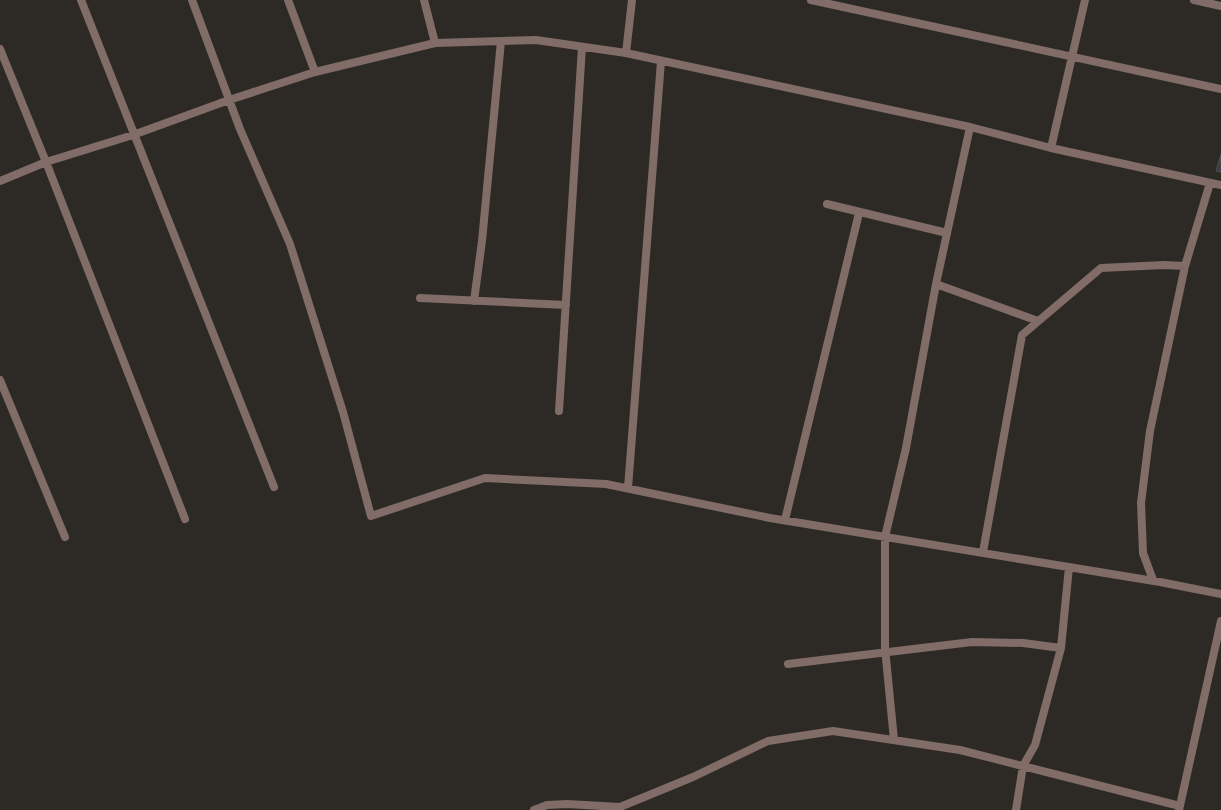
<svg xmlns="http://www.w3.org/2000/svg" width="1221" height="810" viewBox="0 0 1221 810" font-family="'Times New Roman',serif">
<rect width="100%" height="100%" fill="#2d2a25"/>
<path fill="#3c3d42" stroke="#525258" d="M1221 154V172L1216 171Z"/>
<g fill="none" stroke-linecap="round" stroke-linejoin="round">
<path stroke="#816c67" stroke-width="8" d="M81 0 274 487
M192 0 240 129 290 244 343 412 371 516 485 478 606 484 770 518 1160 582 1221 594
M288 0 315 72
M424 0 435 43
M811 0 1221 89
M1194 0 1221 6
M0 49 46 162 185 519
M626 53 970 127 1051 148 1221 185
M970 127 936 284 1038 321
M1051 148 1085 0
M0 181 46 162 133 135 229 100 315 72 435 43 536 40 626 53 632 0
M827 204 947 233
M420 298 566 305
M474 301 482 241 501 41
M0 380 65 537
M559 411 582 47
M628 488 661 61
M785 520 859 213
M983 552 1022 335 1101 268 1164 265 1185 266
M1153 580 1143 553 1141 503 1150 431 1185 266 1210 183
M788 664 972 642 1023 643 1061 648
M894 740 885 648V537L906 448 936 284
M534 810 547 805 567 804 620 807 693 777 768 741 833 731 960 750 1180 806
M1016 810 1023 766 1035 745 1061 648 1069 567
M1179 810 1221 621"/>
</g>
</svg>
